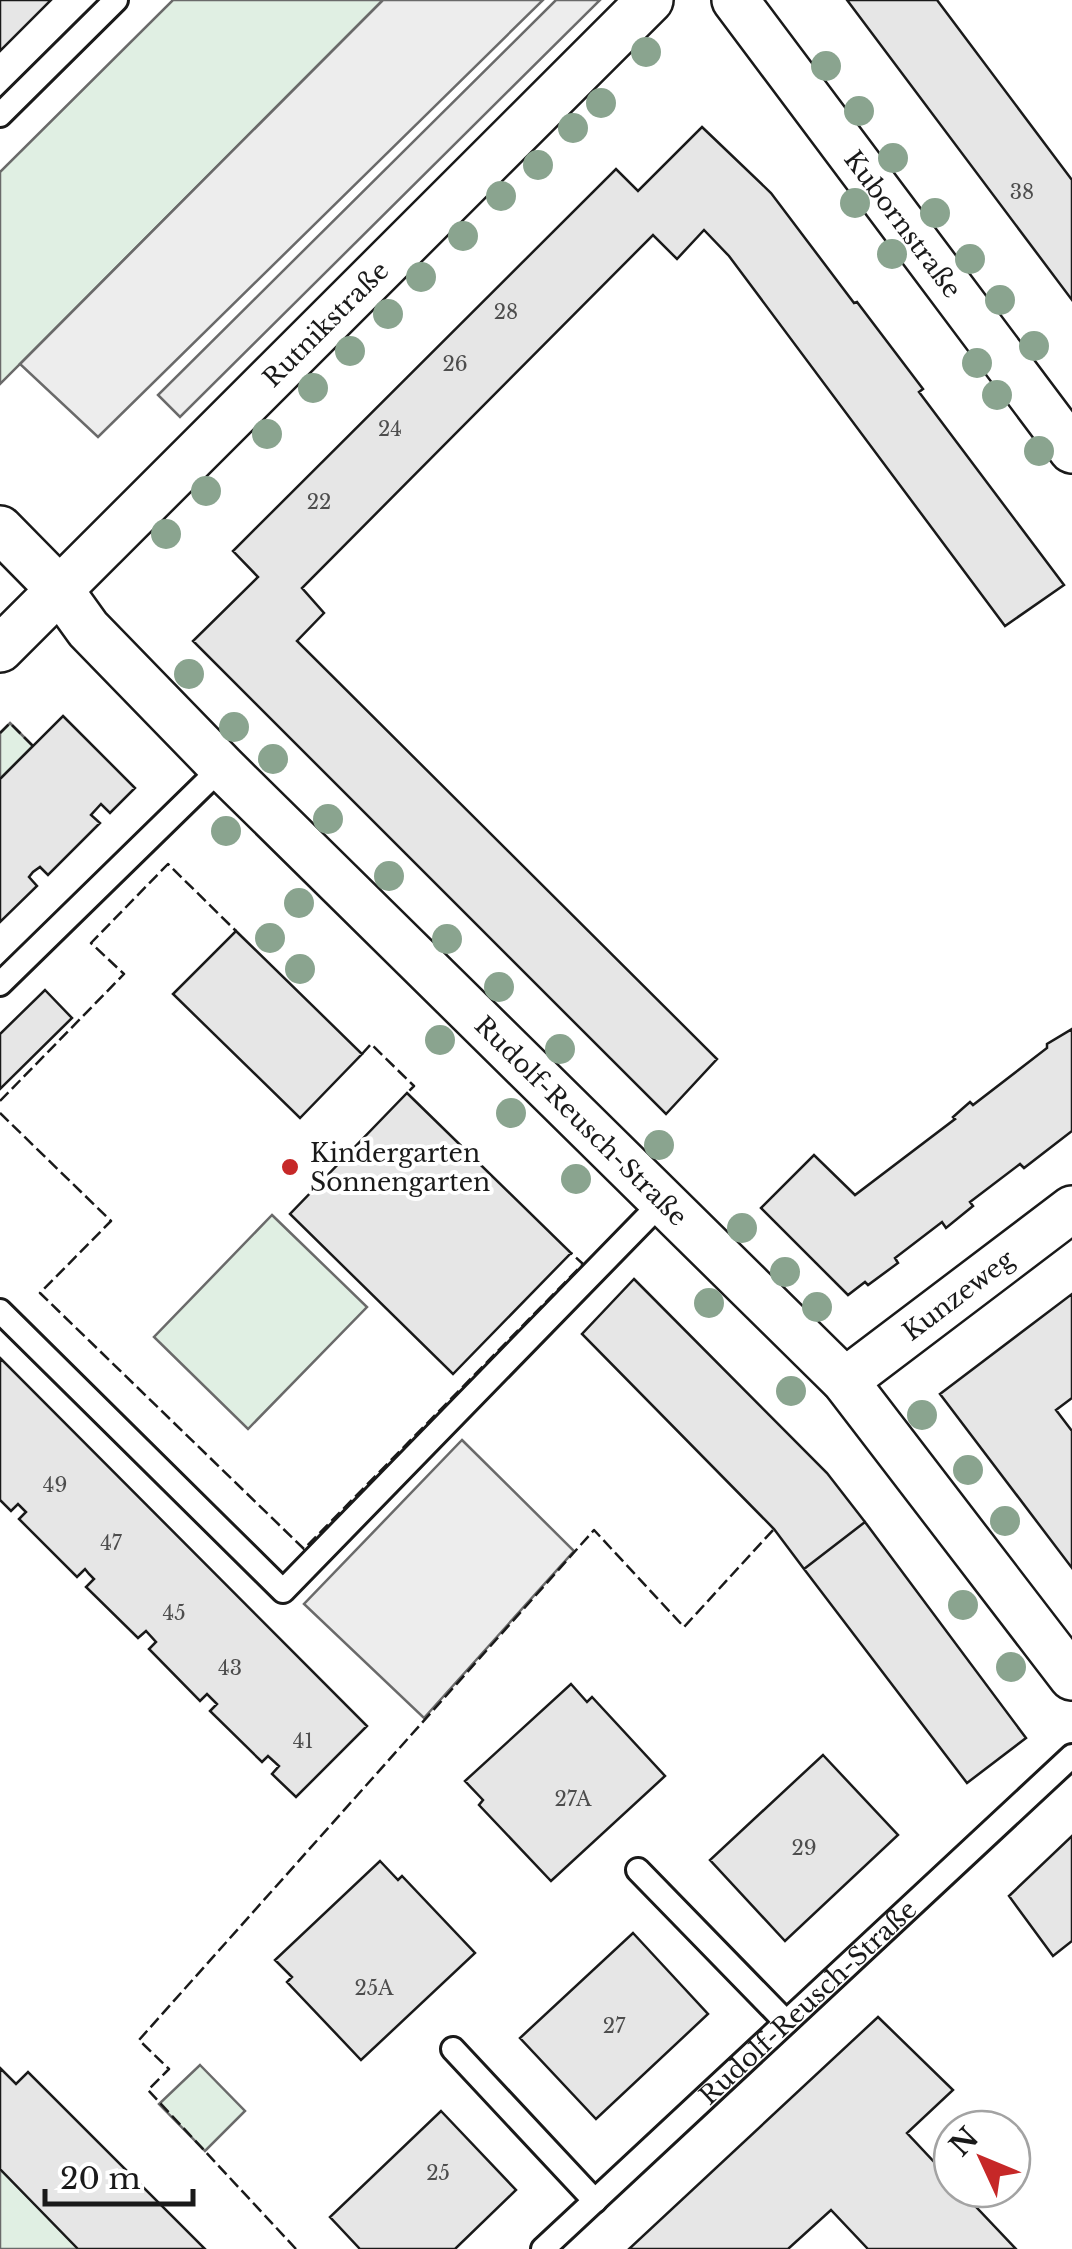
<svg xmlns="http://www.w3.org/2000/svg" width="1072" height="2249" viewBox="0 0 1072 2249" font-family="'Libre Baskerville',serif">
<rect width="100%" height="100%" fill="#fff"/>
<path fill="#e0efe3" stroke="#6a6a6a" stroke-width="2.5" d="M173 0H383L0 384V172Z
M10 723 33 746 0 779V733Z
M272 1215 367 1307 248 1429 154 1337Z
M200 2065 245 2111 205 2151 159 2104Z
M0 2169 80 2249H0Z"/>
<path fill="#ededed" stroke="#6a6a6a" stroke-width="2.5" d="M383 0H543L98 437 20 364Z
M556 0H600L180 417 158 395Z
M462 1440 574 1551 424 1718 304 1604Z"/>
<path fill="#e6e6e6" stroke="#1a1a1a" stroke-width="2.5" d="M0 0H51L0 51Z
M847 0H937L1072 180V300Z
M702 127 771 193 854 303 857 302 923 389 919 392 1064 585 1005 626 729 256 704 230 677 259 653 235 302 588 324 613 297 641 717 1059 666 1114 193 641 258 577 233 551 616 169 638 191Z
M63 716 135 788 110 813 101 804 91 815 100 823 48 875 40 867 33 872 29 877 37 886 0 922V779Z
M236 931 362 1054 300 1118 173 994Z
M45 990 72 1018 0 1089V1034Z
M1072 1029V1131L1024 1168 1020 1164 970 1202 973 1206 946 1228 942 1222 895 1258 898 1263 868 1285 865 1282 848 1295 761 1208 814 1155 855 1195 955 1119 953 1117 962 1109 970 1102 973 1105 1047 1048V1044Z
M407 1093 571 1253 453 1374 290 1214Z
M634 1279 827 1473 865 1522 804 1569 774 1529 582 1334Z
M1072 1294V1398L1056 1410 1072 1431V1568L940 1394Z
M0 1358 367 1726 296 1797 272 1774 279 1766 268 1756 262 1762 210 1711 217 1704 207 1694 200 1701 149 1649 156 1642 146 1631 138 1638 86 1587 94 1579 89 1574 85 1569 77 1577 19 1519 26 1512 18 1504 11 1511 0 1500Z
M865 1522 1026 1738 967 1783 804 1569Z
M571 1684 587 1702 592 1697 665 1776 551 1881 479 1805 483 1800 465 1781Z
M823 1755 898 1835 785 1941 710 1860Z
M1072 1836V1941L1053 1956 1009 1896Z
M380 1861 398 1880 402 1876 475 1953 361 2060 287 1982 292 1977 275 1960Z
M633 1933 708 2014 596 2119 520 2038Z
M878 2017 953 2090 907 2133 952 2181V2189H959L1016 2249H868L831 2210 788 2249H629Z
M0 2068 16 2084 28 2072 205 2249H78L0 2169Z
M441 2111 516 2190 455 2249H360L330 2217Z"/>
<g fill="none" stroke-linecap="round" stroke-linejoin="round">
<g stroke="#1a1a1a" stroke-width="28">
<g id="service">
<path d="M0 115 116 0"/>
<path d="M0 984 222 767"/>
<path d="M0 1311 283 1591 663 1201"/>
<path d="M638 1870 786 2022"/>
<path d="M453 2049 595 2201"/>
<path id="s1" d="M543 2249 1072 1756"/>
</g>
</g>
<g stroke="#1a1a1a" stroke-width="50">
<g id="minor">
<path id="s2" d="M735 0 1072 450"/>
<path id="s3" d="M0 529 60 590 88 629 222 767 845 1381 1072 1677"/>
<path id="s4" d="M0 649 650 0"/>
<path id="s5" d="M845 1381 1072 1209"/>
</g>
</g>
<use href="#service" stroke="#fff" stroke-width="22"/>
<use href="#minor" stroke="#fff" stroke-width="45"/>
<path stroke="#1a1a1a" stroke-width="2.5" stroke-dasharray="12 5" stroke-linecap="butt" d="M0 733 10 723 33 746
M362 1054 371 1044 414 1086 407 1093
M0 1101 124 974 91 943 168 864 236 931
M0 1113 111 1221 40 1293 304 1549 583 1264 571 1253
M296 2249 148 2090 169 2069 139 2040 594 1530 684 1627 774 1529"/>
</g>
<g fill="#8aa48f">
<circle cx="646" cy="52" r="15"/>
<circle cx="826" cy="66" r="15"/>
<circle cx="601" cy="103" r="15"/>
<circle cx="859" cy="111" r="15"/>
<circle cx="573" cy="128" r="15"/>
<circle cx="893" cy="158" r="15"/>
<circle cx="538" cy="165" r="15"/>
<circle cx="501" cy="196" r="15"/>
<circle cx="855" cy="203" r="15"/>
<circle cx="935" cy="213" r="15"/>
<circle cx="463" cy="236" r="15"/>
<circle cx="892" cy="254" r="15"/>
<circle cx="970" cy="259" r="15"/>
<circle cx="421" cy="277" r="15"/>
<circle cx="1000" cy="300" r="15"/>
<circle cx="388" cy="314" r="15"/>
<circle cx="1034" cy="346" r="15"/>
<circle cx="350" cy="351" r="15"/>
<circle cx="977" cy="363" r="15"/>
<circle cx="313" cy="388" r="15"/>
<circle cx="997" cy="395" r="15"/>
<circle cx="267" cy="434" r="15"/>
<circle cx="1039" cy="451" r="15"/>
<circle cx="206" cy="491" r="15"/>
<circle cx="166" cy="534" r="15"/>
<circle cx="189" cy="674" r="15"/>
<circle cx="234" cy="727" r="15"/>
<circle cx="273" cy="759" r="15"/>
<circle cx="328" cy="819" r="15"/>
<circle cx="226" cy="831" r="15"/>
<circle cx="389" cy="876" r="15"/>
<circle cx="299" cy="903" r="15"/>
<circle cx="270" cy="938" r="15"/>
<circle cx="447" cy="939" r="15"/>
<circle cx="300" cy="969" r="15"/>
<circle cx="499" cy="987" r="15"/>
<circle cx="440" cy="1040" r="15"/>
<circle cx="560" cy="1049" r="15"/>
<circle cx="511" cy="1113" r="15"/>
<circle cx="659" cy="1145" r="15"/>
<circle cx="576" cy="1179" r="15"/>
<circle cx="742" cy="1228" r="15"/>
<circle cx="785" cy="1272" r="15"/>
<circle cx="709" cy="1303" r="15"/>
<circle cx="817" cy="1307" r="15"/>
<circle cx="791" cy="1391" r="15"/>
<circle cx="922" cy="1415" r="15"/>
<circle cx="968" cy="1470" r="15"/>
<circle cx="1005" cy="1521" r="15"/>
<circle cx="963" cy="1605" r="15"/>
<circle cx="1011" cy="1667" r="15"/>
</g>
<circle fill="#c62828" stroke="#fff" stroke-width="4" cx="290" cy="1167" r="10"/>
<g text-anchor="middle" stroke-width="8" stroke-linejoin="round" paint-order="stroke">
<g font-size="20" fill="#4d4d4d">
<text x="1022" y="199">38</text>
<text x="506" y="319">28</text>
<text x="455" y="371">26</text>
<text x="390" y="436">24</text>
<text x="319" y="509">22</text>
<text x="55" y="1492">49</text>
<text x="111" y="1550">47</text>
<text x="174" y="1620">45</text>
<text x="230" y="1675">43</text>
<text x="303" y="1748">41</text>
<text x="573" y="1806">27A</text>
<text x="804" y="1855">29</text>
<text x="374" y="1995">25A</text>
<text x="614" y="2033">27</text>
<text x="438" y="2180">25</text>
</g>
<g font-size="25" fill="#1a1a1a" stroke="#fff">
<text dy="9" stroke="none"><textPath href="#s2" startOffset="280">Kubornstraße</textPath></text>
<text dy="9" stroke="none"><textPath href="#s4" startOffset="460">Rutnikstraße</textPath></text>
<text dy="9" stroke="none"><textPath href="#s3" startOffset="830">Rudolf-Reusch-Straße</textPath></text>
<text dy="9" stroke="none"><textPath href="#s5" startOffset="142">Kunzeweg</textPath></text>
<text dy="9" stroke="none"><textPath href="#s1" startOffset="362">Rudolf-Reusch-Straße</textPath></text>
</g>
<g font-size="25" fill="#1a1a1a" stroke="#fff" text-anchor="start">
<text x="310" y="1162">Kindergarten<tspan x="310" dy="29">Sonnengarten</tspan></text>
</g>
</g>
<g transform="translate(982 2159) rotate(314)"><circle r="48" fill="#ffffff" stroke="#a3a3a3" stroke-width="2.5"/>
<path d="M0-8L18 38L0 25L-18 38Z" fill="#c62828"/>
<text y="-15" font-size="28" font-weight="bold" text-anchor="middle" fill="#1a1a1a">N</text>
</g>
<path d="M45 2189v15h148v-15" fill="none" stroke="#1a1a1a" stroke-width="5"/>
<text x="60" y="2189" font-size="30" fill="#1a1a1a" stroke="#ffffff" stroke-width="8" paint-order="stroke">20 m</text>
</svg>
